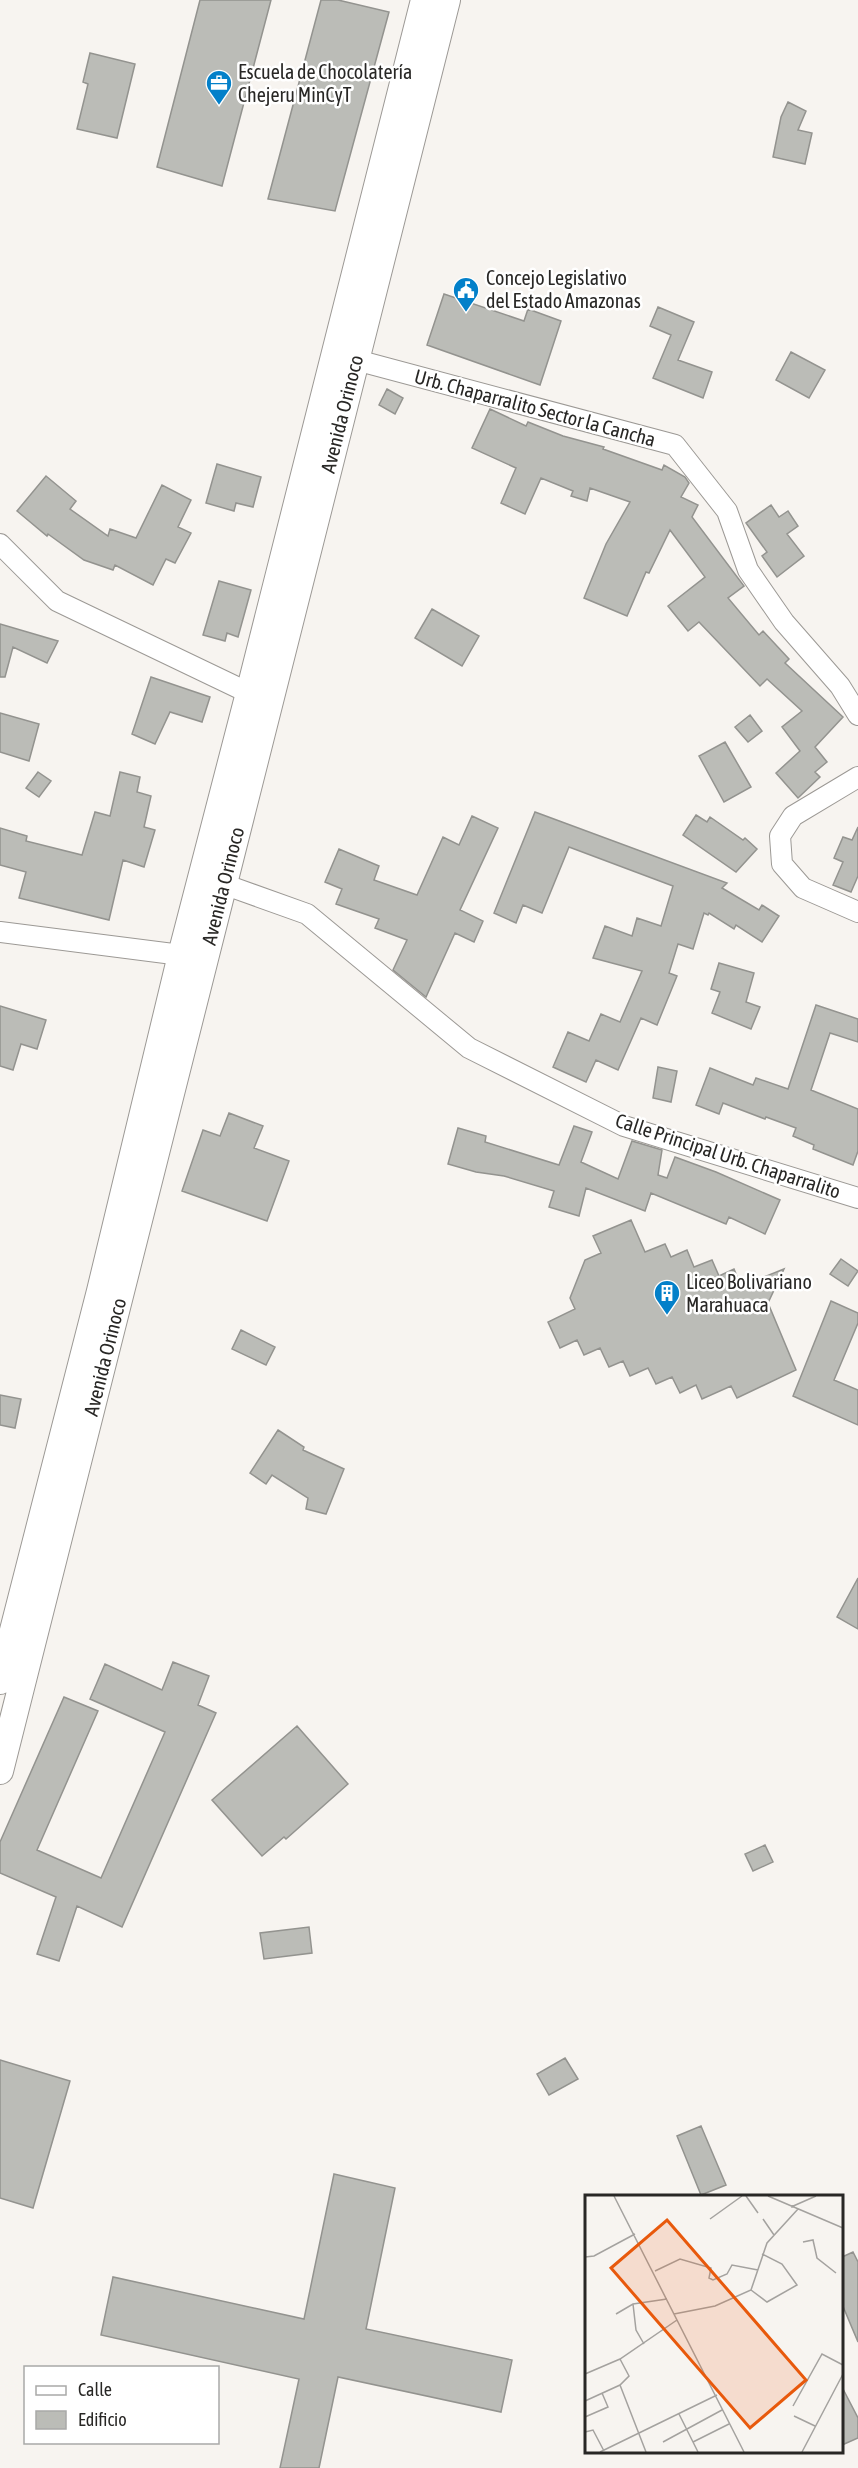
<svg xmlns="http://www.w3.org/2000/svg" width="858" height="2468" viewBox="0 0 858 2468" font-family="'Asap Condensed',sans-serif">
<rect width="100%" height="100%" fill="#f7f4f0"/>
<path fill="#bbbcb7" stroke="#93938f" stroke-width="1.5" d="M200 0H271L222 186 157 167Z
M321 0H338L389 12 335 211 268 199Z
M90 53 135 64 117 138 77 129 88 84 83 82Z
M788 102 806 111 798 130 812 133 805 164 773 157 781 117Z
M444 294 524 321 528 309 561 321 540 385 427 345Z
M658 307 694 322 678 360 712 372 703 398 653 378 671 335 650 326Z
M791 352 825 370 809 398 776 380Z
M387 389 403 398 395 414 379 405Z
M490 409 526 426 528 422 563 436 604 447 603 449 662 470 664 465 685 477 689 483 681 497 698 505 692 517 744 586 728 598 759 635 763 631 789 659 785 663 843 717 815 747 827 762 815 772 820 777 798 798 776 773 800 751 782 727 802 711 767 679 760 686 699 622 688 631 668 606 705 577 670 530 649 573 646 572 627 616 584 598 606 544 630 502 590 488 587 501 571 496 573 491 541 478 525 514 501 503 516 468 472 448Z
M217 464 261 477 253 507 236 503 234 511 206 503Z
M46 476 76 501 70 509 108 536 110 529 136 538 162 485 191 500 178 527 191 533 175 563 166 559 153 585 115 565 113 570 84 560 48 534 47 536 17 511Z
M771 505 779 517 788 511 798 526 787 534 804 556 777 577 762 556 767 552 746 523Z
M219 581 251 590 238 637 227 633 225 641 203 635Z
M432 609 479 636 462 666 415 638Z
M0 624 58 641 47 663 13 647 5 677H0Z
M151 677 210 697 202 722 170 712 155 744 132 734Z
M0 713 39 724 29 761 0 752Z
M750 715 762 731 748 742 735 727Z
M725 742 751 787 724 802 699 756Z
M38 772 51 781 39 797 26 788Z
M120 772 140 777 137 792 151 796 144 827 155 830 144 867 123 860 109 920 19 898 26 872 0 865V828L27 836 26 841 82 855 95 812 110 816Z
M535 812 727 883 722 888 759 910 762 905 779 916 762 942 736 925 734 929 709 913 708 915 704 913 693 949 678 944 669 973 677 976 657 1025 641 1018 618 1070 596 1060 586 1082 553 1067 568 1032 589 1041 601 1014 620 1022 642 971 593 958 605 926 632 936 637 918 661 926 673 886 569 847 542 913 523 905 516 923 494 913Z
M696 815 707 822 710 817 743 840 745 838 757 849 736 872 683 835Z
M472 816 498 828 460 910 483 921 474 942 455 933 426 997 393 970 407 940 375 928 379 919 336 904 342 889 325 882 339 849 379 866 374 880 417 895 443 837 459 845Z
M858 827V876L851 892 833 885 843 862 834 858 843 837 852 840Z
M719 963 754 973 746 1002 760 1007 751 1029 712 1013 720 992 711 989Z
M816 1005 858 1019V1042L830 1033 811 1090 858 1109V1151L853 1165 813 1149 814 1145 793 1136 796 1128 766 1117 765 1119 723 1103 719 1114 696 1105 710 1068 753 1085 756 1078 788 1089Z
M0 1006 46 1020 37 1049 21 1044 13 1070 0 1066Z
M658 1067 677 1071 671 1102 653 1098Z
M229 1113 263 1126 254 1148 289 1161 267 1221 182 1191 203 1130 220 1136Z
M574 1126 592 1132 581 1162 618 1179 632 1141 662 1150 658 1175 667 1178 675 1157 716 1172 780 1200 765 1234 729 1217 726 1224 651 1193 645 1211 586 1188 579 1216 549 1207 554 1191 504 1176 476 1172 448 1164 458 1128 486 1136 485 1142 559 1165Z
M631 1220 645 1252 665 1244 671 1257 687 1250 694 1267 712 1260 719 1276 734 1269 741 1286 784 1269 768 1303 796 1370 737 1398 731 1386 702 1399 696 1385 680 1393 672 1377 656 1384 648 1368 630 1376 623 1361 609 1367 600 1348 584 1355 577 1340 560 1348 548 1322 575 1309 570 1298 585 1260 601 1253 593 1236Z
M841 1259 858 1271 848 1286 830 1274Z
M831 1301 858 1313V1323L834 1380 858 1390V1425L793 1396Z
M241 1330 275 1347 266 1365 232 1349Z
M0 1395 21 1399 15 1428 0 1425Z
M278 1430 304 1447 303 1450 344 1469 326 1514 306 1509 308 1498 272 1475 266 1484 250 1473Z
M858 1578V1629L837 1617Z
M173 1662 209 1676 198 1705 216 1713 122 1927 77 1906 59 1961 37 1954 56 1897 0 1873V1842L64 1697 98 1711 37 1850 101 1878 165 1732 90 1699 105 1664 162 1690Z
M297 1726 348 1784 286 1839 284 1837 262 1856 212 1800Z
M765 1845 773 1862 753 1871 745 1854Z
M309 1927 312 1953 264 1959 260 1933Z
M565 2058 578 2079 549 2095 537 2074Z
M0 2060 70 2081 33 2208 0 2198Z
M701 2126 726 2185 701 2195 677 2136Z
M334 2174 395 2188 366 2329 512 2360 501 2412 338 2377 319 2468H280L299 2379 101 2335 113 2277 304 2319Z
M853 2252 858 2262V2342L842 2304V2257Z
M842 2387 858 2418V2438L842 2445Z"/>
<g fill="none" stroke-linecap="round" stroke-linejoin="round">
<g stroke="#9c9995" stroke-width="22">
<path id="minor" d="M356 360 675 445 727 511 748 570 784 622 840 686 858 715
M0 544 57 601 249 693
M858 777 793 816 780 836 782 864 803 888 858 912
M212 880 307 914 469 1048 624 1126 858 1198
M0 932 181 955"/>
</g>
<g stroke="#9c9995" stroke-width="28">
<path id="tertiary" d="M0 1681 100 1291 181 955 249 693 424 0
M0 1771 447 0"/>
</g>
<use href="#minor" stroke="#fff" stroke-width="20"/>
<use href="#tertiary" stroke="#fff" stroke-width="26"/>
</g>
<defs>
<g id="office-pin" transform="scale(1.35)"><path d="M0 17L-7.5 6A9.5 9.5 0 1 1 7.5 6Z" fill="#0380c9" stroke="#fff"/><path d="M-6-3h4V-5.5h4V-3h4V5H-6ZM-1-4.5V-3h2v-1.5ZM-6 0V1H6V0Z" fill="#fff"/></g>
<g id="civic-pin" transform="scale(1.35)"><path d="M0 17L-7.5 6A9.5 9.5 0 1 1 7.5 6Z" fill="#0380c9" stroke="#fff"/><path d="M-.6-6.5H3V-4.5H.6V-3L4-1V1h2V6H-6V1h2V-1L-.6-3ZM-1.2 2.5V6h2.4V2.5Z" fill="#fff"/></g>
<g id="building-pin" transform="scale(1.35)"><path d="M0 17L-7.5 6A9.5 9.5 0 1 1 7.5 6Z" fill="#0380c9" stroke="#fff"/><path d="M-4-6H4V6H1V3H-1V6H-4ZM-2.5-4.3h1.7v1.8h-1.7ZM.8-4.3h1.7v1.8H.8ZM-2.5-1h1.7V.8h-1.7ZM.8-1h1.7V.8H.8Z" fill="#fff"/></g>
</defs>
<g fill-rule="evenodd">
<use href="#office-pin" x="219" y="83"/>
<use href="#civic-pin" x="466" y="290"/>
<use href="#building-pin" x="667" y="1293"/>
</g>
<g text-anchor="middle" stroke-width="5" stroke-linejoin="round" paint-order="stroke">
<g font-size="20" fill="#282725" stroke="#fff" text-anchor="start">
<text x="238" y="79">Escuela de Chocolatería<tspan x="238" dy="23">Chejeru MinCyT</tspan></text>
<text x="486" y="285">Concejo Legislativo<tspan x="486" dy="23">del Estado Amazonas</tspan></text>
<text x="686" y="1289">Liceo Bolivariano<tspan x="686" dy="23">Marahuaca</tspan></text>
</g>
<g font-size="20" fill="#282725" stroke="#fff">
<text transform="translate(535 408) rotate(15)" y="7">Urb. Chaparralito Sector la Cancha</text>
<text transform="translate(342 414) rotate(-76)" y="7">Avenida Orinoco</text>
<text transform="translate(223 886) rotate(-76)" y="7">Avenida Orinoco</text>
<text transform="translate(728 1156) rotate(18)" y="7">Calle Principal Urb. Chaparralito</text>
<text transform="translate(105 1357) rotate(-76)" y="7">Avenida Orinoco</text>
</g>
</g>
<g transform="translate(585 2195)">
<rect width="258" height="258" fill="#f7f4f0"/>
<path fill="none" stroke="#a4a29f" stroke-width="1.5" d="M29 1 159 257M161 1 173 18M183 1 258 33M206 12 231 1M125 24 157 1M178 24 189 40M218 47 228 45 232 63 251 78M0 62 9 61 50 39M70 76 95 64 126 73 124 83 128 85 142 79 147 70 173 75M166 95 182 107 212 90 197 69 177 59M48 109 51 135 59 149M31 119 48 109 82 104M89 119 130 111 166 95 182 48 213 14M0 179 35 164 92 125M35 190 61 257M0 206 35 190 44 181 35 164M208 211 237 159 258 170M94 219 113 257M209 221 230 231M0 222 23 212 17 198M0 237 8 235 19 256M78 247 137 215M108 247 144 229M15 257 132 200M217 257 258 179"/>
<path fill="#e8590c" fill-opacity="0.15" stroke="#e8590c" stroke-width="3" d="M82 25 221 185 165 233 26 73Z"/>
<rect width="258" height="258" fill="none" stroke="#282725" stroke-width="3"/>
</g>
<rect x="24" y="2366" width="195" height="78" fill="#ffffff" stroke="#a9a9a8" stroke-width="1.5"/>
<rect x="36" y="2386" width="30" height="9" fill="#ffffff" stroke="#a9a9a8" stroke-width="1.5"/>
<text x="78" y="2396" font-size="18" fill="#282725">Calle</text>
<rect x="36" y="2411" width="30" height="18" fill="#bbbcb7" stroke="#a9a9a8" stroke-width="1.5"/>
<text x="78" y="2426" font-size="18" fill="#282725">Edificio</text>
</svg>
